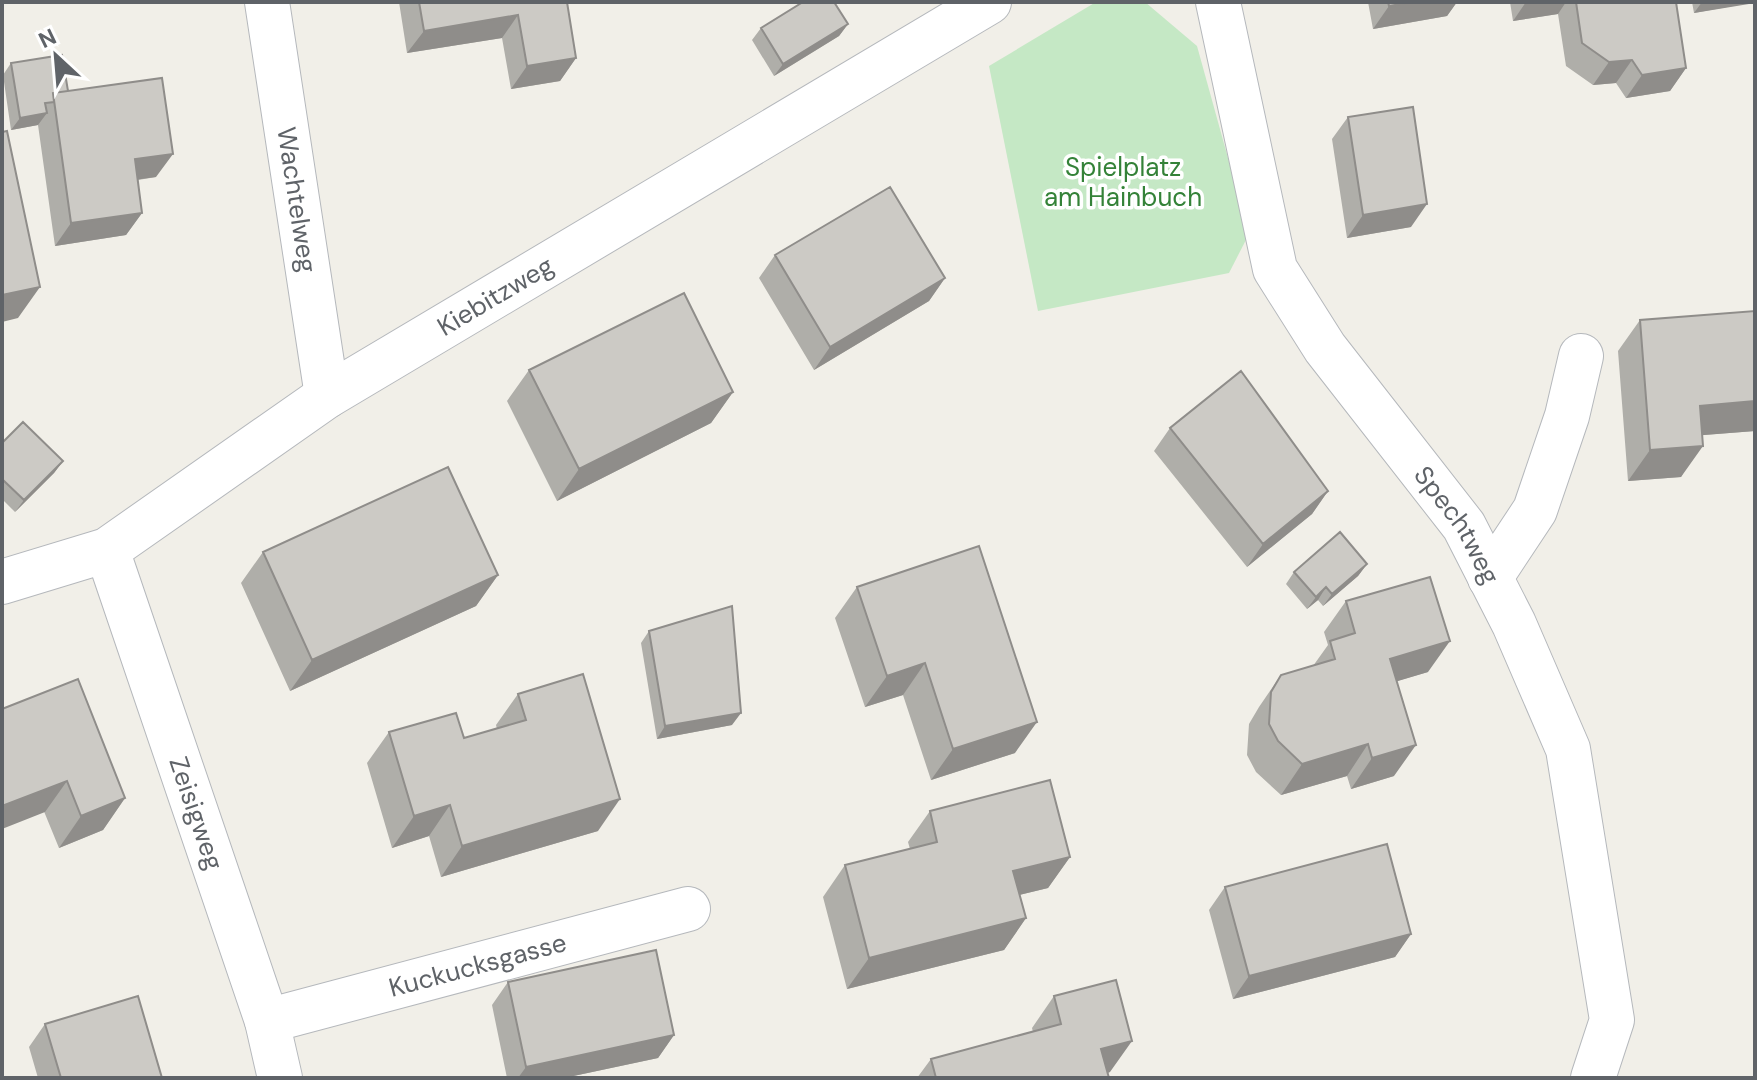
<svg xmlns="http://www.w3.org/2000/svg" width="1757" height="1080" viewBox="0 0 1757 1080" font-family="'DM Sans',sans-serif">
<rect width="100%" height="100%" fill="#f1efe8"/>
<path fill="#c5e8c5" d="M1096 2H1145L1197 46 1249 234 1229 273 1038 311 989 66Z"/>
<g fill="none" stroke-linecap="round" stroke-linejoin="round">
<g stroke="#b5b8bc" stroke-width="46">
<g id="minor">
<path id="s1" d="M267 2 327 396"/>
<path id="s2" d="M1218 2 1275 269 1325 348 1464 526 1514 624 1568 749 1612 1020 1593 1078"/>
<path id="s3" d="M107 550 267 1021 280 1078"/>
<path d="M1490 578 1535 510 1567 416 1581 356"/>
<path id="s4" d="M2 582 107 550 327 396 989 2"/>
<path id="s5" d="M267 1021 688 909"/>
</g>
</g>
<use href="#minor" stroke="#fff" stroke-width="44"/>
</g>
<path fill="#afaea9" d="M399 2H567L576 58 560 81 511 89 502 38 407 53Z
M1368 2H1457L1447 16 1373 29Z
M1510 2H1676L1686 68 1670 91 1626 98 1616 83 1593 85 1566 66 1558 14 1513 21Z
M1692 2H1755L1694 13Z
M848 24 839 36 774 76 752 40 761 28Z
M11 63 68 91 156 177 138 180 142 213 126 235 55 246 38 125 11 130 3 75Z
M1348 117 1411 227 1347 238 1332 139Z
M775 255 945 278 929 301 814 370 759 278Z
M1755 311V431L1703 435 1681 477 1628 481 1618 351 1640 320Z
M529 370 733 392 711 423 557 501 507 401Z
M1170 428 1328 491 1312 514 1247 567 1154 451Z
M2 443 63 461 54 473 15 512 2 499Z
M263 552 498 575 476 606 290 691 241 583Z
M1367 564 1358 576 1323 606 1318 600 1307 609 1286 584 1294 572Z
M857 587 1015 753 931 780 903 695 865 707 835 618Z
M1346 601 1428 672 1397 681 1394 776 1351 789 1347 776 1281 795 1256 772 1247 755 1249 724 1259 707 1281 675 1313 666 1328 645 1324 632Z
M649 631 732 725 657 739 641 643Z
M518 694 598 831 441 877 429 836 392 848 367 763 389 732 464 738 497 729 496 725Z
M2 709 125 798 103 830 59 848Z
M930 811 1070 857 1048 888 1019 895 1026 918 1004 950 847 989 823 897 845 865 910 849 908 842Z
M1225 887 1411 934 1395 957 1233 999 1209 910Z
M508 982 674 1035 658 1058 564 1078H507L492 1005Z
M1054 996 1110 1072 1108 1073 1109 1078H917L931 1059 1033 1032 1032 1028Z
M45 1024 162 1078H38L29 1047Z"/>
<path fill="#8f8d8a" d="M1413 2H1457L1447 16 1373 29 1389 6Z
M1526 2H1566L1558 14 1513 21Z
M1702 2H1755V3L1694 13Z
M518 15 502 38 407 53 424 31Z
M848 24 839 36 774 76 783 64Z
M576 58 560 81 511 89 527 66Z
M1632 60 1616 83 1593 85 1609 62Z
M1686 68 1670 91 1626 98 1642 75Z
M47 113 38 125 11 130 20 118Z
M173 154 156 177 119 182 135 159Z
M1427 204 1411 227 1347 238 1363 215Z
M142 213 126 235 55 246 71 223Z
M945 278 929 301 814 370 830 347Z
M40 287 18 318 2 322V295Z
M733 392 711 423 557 501 579 469Z
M1755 401V431L1679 437 1700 406Z
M1703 446 1681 477 1628 481 1650 450Z
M63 461 54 473 15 512 24 500Z
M1328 491 1312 514 1247 567 1263 544Z
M1367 564 1358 576 1323 606 1332 594Z
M498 575 476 606 290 691 312 660Z
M1326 587 1318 600 1307 609 1316 597Z
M1450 641 1428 672 1368 690 1390 659Z
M925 663 903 695 865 707 887 676Z
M741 713 732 725 657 739 665 726Z
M1037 722 1015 753 931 780 953 749Z
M1368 744 1347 776 1281 795 1302 764Z
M1416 745 1394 776 1351 789 1372 758Z
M67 781 45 812 2 829V806Z
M125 798 103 830 59 848 81 816Z
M620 799 598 831 441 877 462 846Z
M450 805 429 836 392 848 414 816Z
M1070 857 1048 888 991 902 1013 871Z
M1026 918 1004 950 847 989 869 958Z
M1411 934 1395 957 1233 999 1249 976Z
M674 1035 658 1058 564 1078H518L526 1067Z
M1132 1041 1110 1072 1088 1078 1101 1049Z"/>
<path fill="#cccac5" stroke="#8f8d8a" stroke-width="2" d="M419 2H567L576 58 527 66 518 15 424 31Z
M803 2H834L848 24 783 64 761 28Z
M1388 2H1413L1389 6Z
M1576 2H1676L1686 68 1642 75 1632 60 1609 62 1582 43Z
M62 55 68 91 53 93 54 102 45 103 47 113 20 118 11 63Z
M162 78 173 154 135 159 142 213 71 223 53 93Z
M1413 107 1427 204 1363 215 1348 117Z
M7 131 40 287 2 295V132Z
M890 187 945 278 830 347 775 255Z
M684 293 733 392 579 469 529 370Z
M1755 311V401L1700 406 1703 446 1650 450 1640 320Z
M1241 371 1328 491 1263 544 1170 428Z
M23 422 63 461 24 500 2 479V443Z
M448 467 498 575 312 660 263 552Z
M1340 532 1367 564 1332 594 1326 587 1316 597 1294 572Z
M979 546 1037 722 953 749 925 663 887 676 857 587Z
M1430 577 1450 641 1390 659 1416 745 1372 758 1368 744 1302 764 1278 741 1269 724 1271 692 1281 675 1335 659 1330 641 1355 633 1346 601Z
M732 606 741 713 665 726 649 631Z
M583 674 620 799 462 846 450 805 414 816 389 732 456 713 464 738 526 720 518 694Z
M78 679 125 798 81 816 67 781 2 806V709Z
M1050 780 1070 857 1013 871 1026 918 869 958 845 865 937 842 930 811Z
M1387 844 1411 934 1249 976 1225 887Z
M656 950 674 1035 526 1067 508 982Z
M1116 980 1132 1041 1101 1049 1109 1078H936L931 1059 1061 1024 1054 996Z
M138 996 162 1078H61L45 1024Z"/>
<g text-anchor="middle" stroke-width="7" stroke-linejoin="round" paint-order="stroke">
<g font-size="26" fill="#348238" stroke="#fff">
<text x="1123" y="176">Spielplatz<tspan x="1123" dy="30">am Hainbuch</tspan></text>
</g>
<g font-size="26" fill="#5f6368" stroke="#fff">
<text dy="9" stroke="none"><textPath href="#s1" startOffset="200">Wachtelweg</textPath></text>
<text dy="9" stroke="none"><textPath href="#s4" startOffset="574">Kiebitzweg</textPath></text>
<text dy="9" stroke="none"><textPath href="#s2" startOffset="588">Spechtweg</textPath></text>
<text dy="9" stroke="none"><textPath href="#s3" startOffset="278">Zeisigweg</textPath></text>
<text dy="9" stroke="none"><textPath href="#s5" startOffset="218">Kuckucksgasse</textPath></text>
</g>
</g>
<rect width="1757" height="1080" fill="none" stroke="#5f6368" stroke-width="8"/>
<g transform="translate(56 56) rotate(334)" stroke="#ffffff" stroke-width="6" paint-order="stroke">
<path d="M0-6L14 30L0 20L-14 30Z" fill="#5f6368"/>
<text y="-12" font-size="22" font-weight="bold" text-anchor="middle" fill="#5f6368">N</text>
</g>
</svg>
